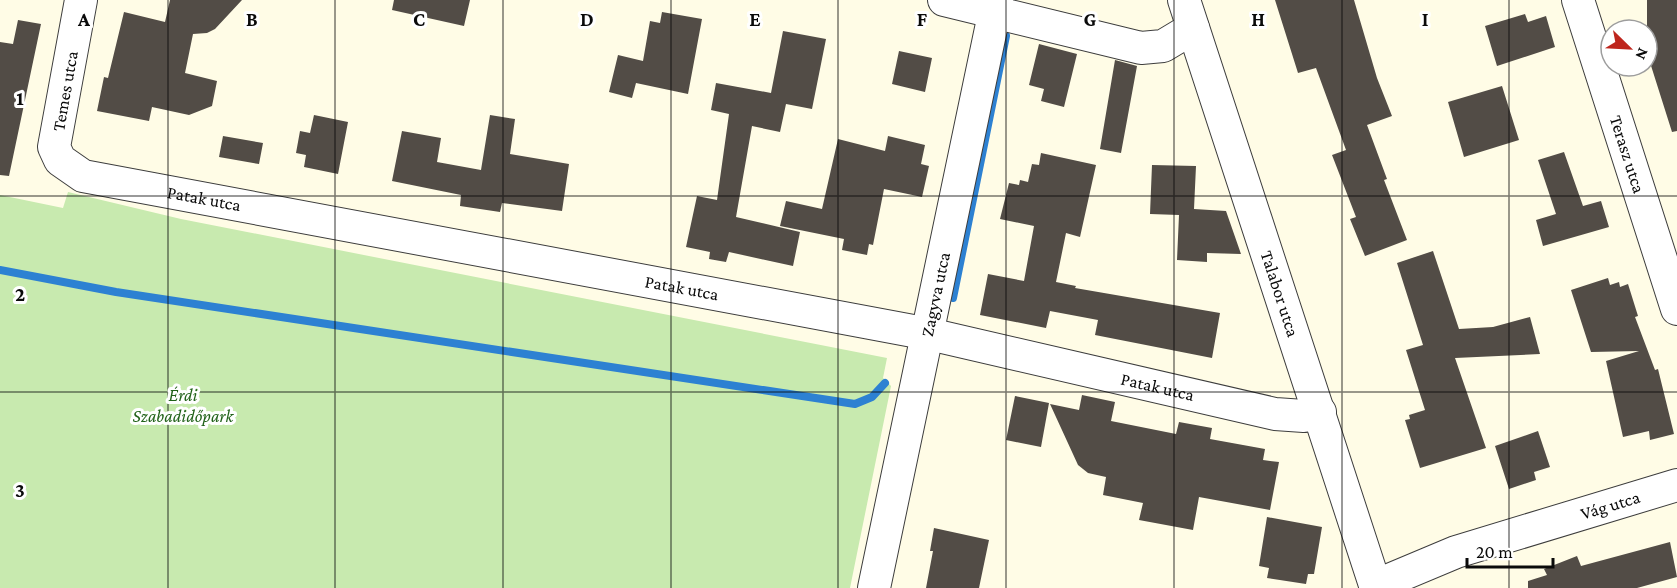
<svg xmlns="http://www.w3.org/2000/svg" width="1677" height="588" viewBox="0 0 1677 588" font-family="'Crimson Pro',serif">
<rect width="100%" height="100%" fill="#fffce6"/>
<path fill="#c8eaaf" d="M68 192 181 219 887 358 883 378 891 386 850 588H0V195L63 208Z"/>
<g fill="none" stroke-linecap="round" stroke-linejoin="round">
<path stroke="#2d81d2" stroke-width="8" d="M0 270 116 292 855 404 872 397 885 383
M953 298 1006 36"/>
</g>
<path fill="#524c46" d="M170 0H242L215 29 207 33 193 34 185 73 217 81 212 106 189 115 152 107 149 121 97 111 104 77 108 78 124 12 165 22Z
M394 0H470L464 26 392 10Z
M1275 0H1354L1377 78 1392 116 1367 125 1387 179 1384 180 1407 240 1365 256 1350 219 1356 217 1332 155 1346 150 1316 68 1298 73Z
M1647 0H1677V131L1672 132 1647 53Z
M662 12 702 19 688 94 636 83 632 98 609 92 618 55 643 61 650 21 660 23Z
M1525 14 1528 22 1546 16 1555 47 1497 66 1485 26Z
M18 20 41 24 9 176 0 175V42L13 44Z
M783 31 826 39 812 109 786 104 780 132 752 126 736 217 800 232 793 266 729 252 726 262 709 259 710 252 686 247 697 196 717 200 729 114 711 110 716 83 771 93Z
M1039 44 1077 54 1064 107 1041 101 1044 89 1029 85Z
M899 51 932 58 925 92 892 84Z
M1115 60 1137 66 1121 153 1100 149Z
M1502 86 1519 140 1464 157 1448 102Z
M314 115 348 122 338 174 304 167 306 155 296 153 300 131 310 133Z
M490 115 515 119 510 154 569 164 562 211 502 203 500 212 460 206 461 195 392 181 402 131 441 138 437 162 481 170Z
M223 136 263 143 259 164 219 157Z
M888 136 925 145 921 164 929 166 922 197 884 189 873 245 869 244 867 255 842 250 844 239 780 226 786 201 822 209 838 139 885 151Z
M1564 152 1583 206 1601 201 1609 227 1543 246 1536 220 1556 214 1538 160Z
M1041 153 1096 165 1080 237 1066 233 1056 282 1076 286 1075 288 1220 313 1212 358 1095 335 1098 320 1050 311 1046 328 980 315 988 274 1024 281 1034 226 1000 219 1009 183 1019 185 1020 180 1028 182 1032 164 1039 165Z
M1152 165 1196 166 1194 209 1226 211 1241 254 1207 253V262L1177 260 1179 215 1150 214Z
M1433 251 1459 329 1493 327 1530 317 1540 354 1455 358 1486 448 1420 468 1405 420 1410 419 1409 415 1425 410 1406 350 1423 345 1397 263Z
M1608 278 1610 285 1619 282 1620 287 1628 284 1638 316 1635 317 1655 370 1658 369 1674 434 1650 440 1649 431 1623 437 1606 361 1639 351 1591 352 1571 290Z
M1082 395 1115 402 1111 421 1176 434 1179 422 1212 428 1210 439 1265 449 1263 460 1279 462 1270 510 1199 497 1193 530 1139 520 1143 503 1103 495 1106 477 1088 473 1078 465 1050 404 1079 410Z
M1015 396 1049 403 1041 447 1006 440Z
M1538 431 1550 467 1534 472 1536 480 1509 489 1495 446Z
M1267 517 1322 527 1314 574H1308L1306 584 1267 578 1269 568 1259 566Z
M934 528 989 540 979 588H926L933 551H930Z
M1670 542 1677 577 1637 588H1528V581L1547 575 1544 569 1577 556 1581 566Z"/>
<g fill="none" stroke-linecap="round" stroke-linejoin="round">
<g stroke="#3d3d3d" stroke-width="34">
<g id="street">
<path id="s1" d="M81 0 54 147 60 160 83 176 929 334 1275 414 1304 416 1320 412"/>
<path d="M944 0 1141 48 1163 46 1193 28"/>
<path id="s2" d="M1184 0 1376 588"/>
<path id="s3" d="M1578 0 1677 309"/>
<path id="s4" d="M1375 586 1456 552 1677 485"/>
<path id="s5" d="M874 588 997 0"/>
</g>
</g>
<use href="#street" stroke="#fff" stroke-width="32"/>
</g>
<path fill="none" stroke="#0a0a0a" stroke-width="1.5" stroke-opacity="0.55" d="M168 0V588M335 0V588M503 0V588M671 0V588M838 0V588M1006 0V588M1174 0V588M1342 0V588M1509 0V588M0 196H1677M0 392H1677"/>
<g text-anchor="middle" stroke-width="6" stroke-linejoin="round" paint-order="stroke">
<g font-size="18" fill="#0a0a0a" stroke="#fff">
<text transform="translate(65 91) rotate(-80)" y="6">Temes utca</text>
<text dy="6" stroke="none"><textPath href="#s3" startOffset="162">Terasz utca</textPath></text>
<text dy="6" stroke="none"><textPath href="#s1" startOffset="315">Patak utca</textPath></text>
<text dy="6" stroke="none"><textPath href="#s1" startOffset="801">Patak utca</textPath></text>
<text dy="6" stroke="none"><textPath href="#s5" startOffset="300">Zagyva utca</textPath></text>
<text dy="6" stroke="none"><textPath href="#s2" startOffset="309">Talabor utca</textPath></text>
<text dy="6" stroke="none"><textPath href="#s1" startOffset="1287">Patak utca</textPath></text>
<text dy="6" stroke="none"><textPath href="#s4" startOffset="249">Vág utca</textPath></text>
</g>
<g font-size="18" font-style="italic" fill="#216219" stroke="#fff">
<text x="183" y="401">Érdi<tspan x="183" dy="21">Szabadidőpark</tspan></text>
</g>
</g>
<g font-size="20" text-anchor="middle" font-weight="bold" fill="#0a0a0a" stroke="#fff" stroke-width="6" stroke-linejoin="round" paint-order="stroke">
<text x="84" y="26">A</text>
<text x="252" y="26">B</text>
<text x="419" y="26">C</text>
<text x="587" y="26">D</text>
<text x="755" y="26">E</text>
<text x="922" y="26">F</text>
<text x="1090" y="26">G</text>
<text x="1258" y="26">H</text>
<text x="1425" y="26">I</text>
<text x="20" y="105">1</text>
<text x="20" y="301">2</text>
<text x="20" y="497">3</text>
</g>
<g transform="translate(1629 48) rotate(114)"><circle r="28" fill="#ffffff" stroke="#9d9d9d" stroke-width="1.5"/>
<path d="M0-4.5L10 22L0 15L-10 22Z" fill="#be251d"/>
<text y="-9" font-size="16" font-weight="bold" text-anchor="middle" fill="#0a0a0a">N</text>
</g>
<path d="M1467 558v9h86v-9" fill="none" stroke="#0a0a0a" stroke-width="3"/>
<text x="1476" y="558" font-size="18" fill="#0a0a0a" stroke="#ffffff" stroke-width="4.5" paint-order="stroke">20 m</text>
</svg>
